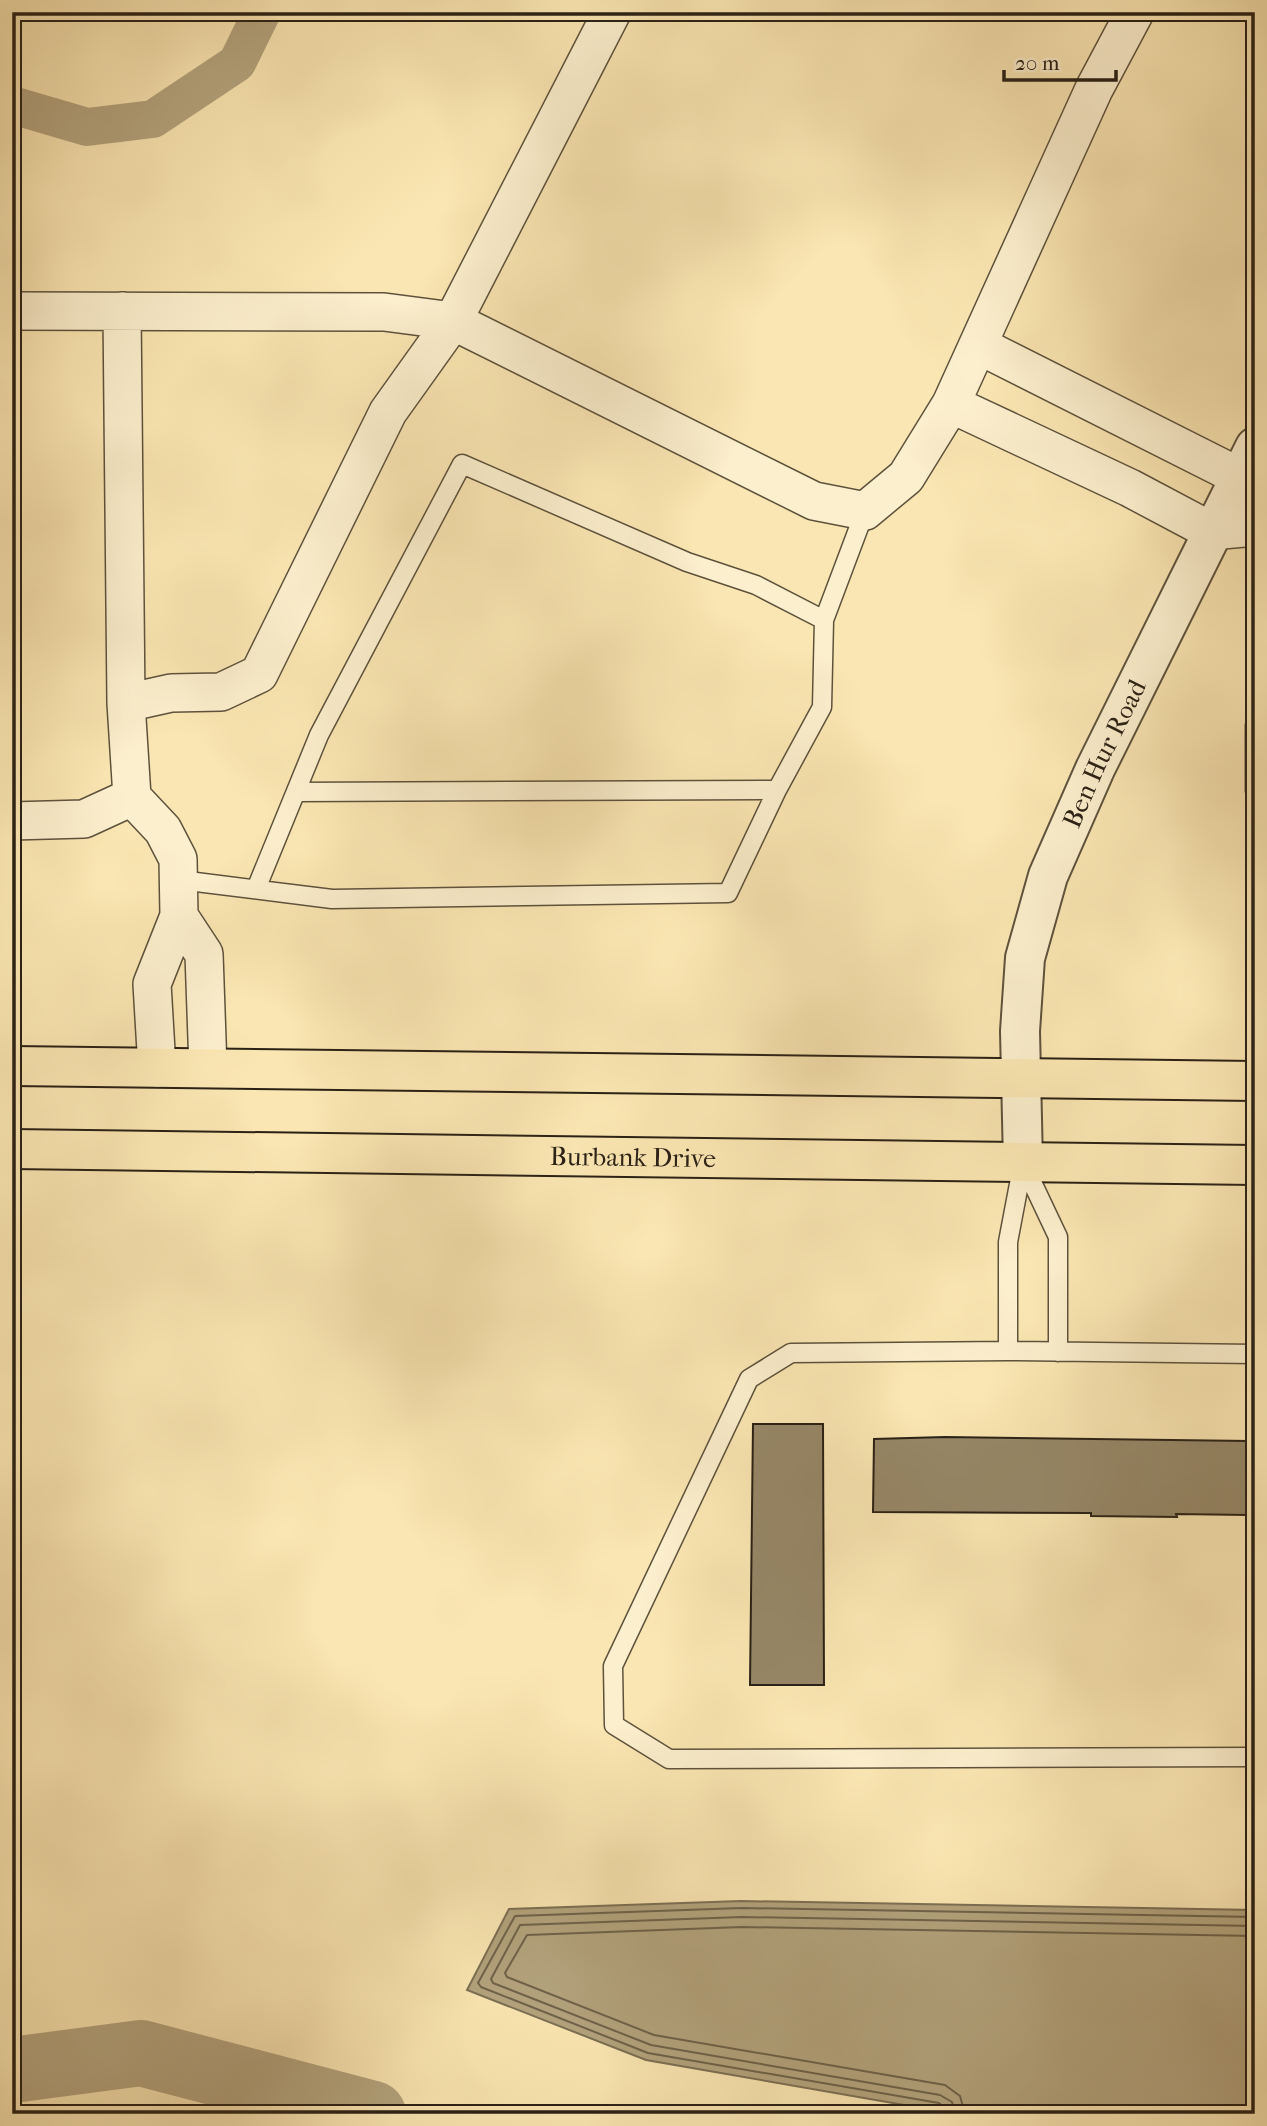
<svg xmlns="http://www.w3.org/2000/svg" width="1267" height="2126" viewBox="0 0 1267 2126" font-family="'IM FELL French Canon',serif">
<rect width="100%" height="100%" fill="#fae6b2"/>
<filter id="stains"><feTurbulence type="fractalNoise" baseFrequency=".00286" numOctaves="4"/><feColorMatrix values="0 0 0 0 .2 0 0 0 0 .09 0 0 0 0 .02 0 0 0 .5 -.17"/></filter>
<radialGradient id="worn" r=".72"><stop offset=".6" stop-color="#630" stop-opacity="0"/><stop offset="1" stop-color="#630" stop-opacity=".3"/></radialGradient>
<path fill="#b3a37d" stroke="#7c6f54" stroke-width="2" d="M741 1901 1255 1910V2114H964L933 2110 646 2060 467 1990 509 1909Z"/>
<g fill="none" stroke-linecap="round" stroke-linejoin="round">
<path stroke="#6e624a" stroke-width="2" d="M946 2114 944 2107 939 2103 648 2053 481 1987 478 1983 515 1916 742 1908 1255 1917
M955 2114 952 2102 940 2095 651 2045 493 1983 491 1979 520 1925 742 1917 1255 1926
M965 2114 960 2096 945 2085 654 2035 507 1977 505 1973 527 1935 742 1927 1255 1936"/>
<path stroke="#b3a37d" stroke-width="38" d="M12 105 87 127 153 119 237 63 262 12"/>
<path stroke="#b3a37d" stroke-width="66" d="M12 2070 141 2053 373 2114"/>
</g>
<path fill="#968767" stroke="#2a2116" stroke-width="2" d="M753 1424H823L824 1685H750Z
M945 1437 1249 1441 1248 1515 1176 1514 1177 1517 1091 1516V1513L873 1512 874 1439Z"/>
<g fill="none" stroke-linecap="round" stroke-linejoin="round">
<g stroke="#5e523d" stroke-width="21">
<path id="service" d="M1255 725V791
M296 792 777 790
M180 880 332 899 728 893 777 790 822 707 824 620 865 511
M256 889 319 735 462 464 687 562 756 585 824 620
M1023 1163 1058 1237V1352
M1008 1351V1242L1023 1163
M1255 1354 1008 1351 791 1353 749 1379 613 1666 614 1725 669 1759 1255 1757"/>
</g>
<g stroke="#5e523d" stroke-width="40">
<path id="minor" d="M12 311 384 312 453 321 814 501 865 511 906 477 951 404 1094 89 1135 12
M122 311 126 703
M978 345 1240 477
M951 404 1130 488 1211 531 1255 527
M12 821 84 819 132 797
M179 916 204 954 208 1068
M157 1068 152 984 179 916 178 859 163 830 132 797 126 703 171 693 221 692 259 674 388 412 453 321 612 12"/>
</g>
<g stroke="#5e523d" stroke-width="42">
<g id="tertiary">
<path id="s1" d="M1023 1163 1020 1031 1025 958 1048 876 1095 769 1255 447"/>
</g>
</g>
<g stroke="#2a2116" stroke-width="42">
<g id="primary">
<path d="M12 1066 1255 1081"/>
<path id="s2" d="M12 1149 1255 1165"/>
</g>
</g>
<use href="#service" stroke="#fcefcd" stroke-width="18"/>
<use href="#minor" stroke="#fcefcd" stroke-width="37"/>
<use href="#tertiary" stroke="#fcefcd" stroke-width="38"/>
<use href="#primary" stroke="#fae6b2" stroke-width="38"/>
</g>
<g text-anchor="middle" stroke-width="5" stroke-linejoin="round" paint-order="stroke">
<g font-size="26" fill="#2a2116" stroke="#fcefcd">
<text dy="9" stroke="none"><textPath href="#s1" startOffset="425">Ben Hur Road</textPath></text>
<text dy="9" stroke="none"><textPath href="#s2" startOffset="621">Burbank Drive</textPath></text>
</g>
</g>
<rect width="1267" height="2126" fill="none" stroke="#fae6b2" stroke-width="42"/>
<rect x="14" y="14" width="1239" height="2098" fill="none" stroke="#2a2116" stroke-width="3.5"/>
<rect x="21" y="21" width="1225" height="2084" fill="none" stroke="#2a2116" stroke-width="2"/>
<path d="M1004 70v10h112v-10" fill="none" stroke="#2a2116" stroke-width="3.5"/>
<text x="1015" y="70" font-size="21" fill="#2a2116" stroke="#fcefcd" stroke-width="5" paint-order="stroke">20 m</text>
<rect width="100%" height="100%" filter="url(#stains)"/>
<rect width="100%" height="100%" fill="url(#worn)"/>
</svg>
